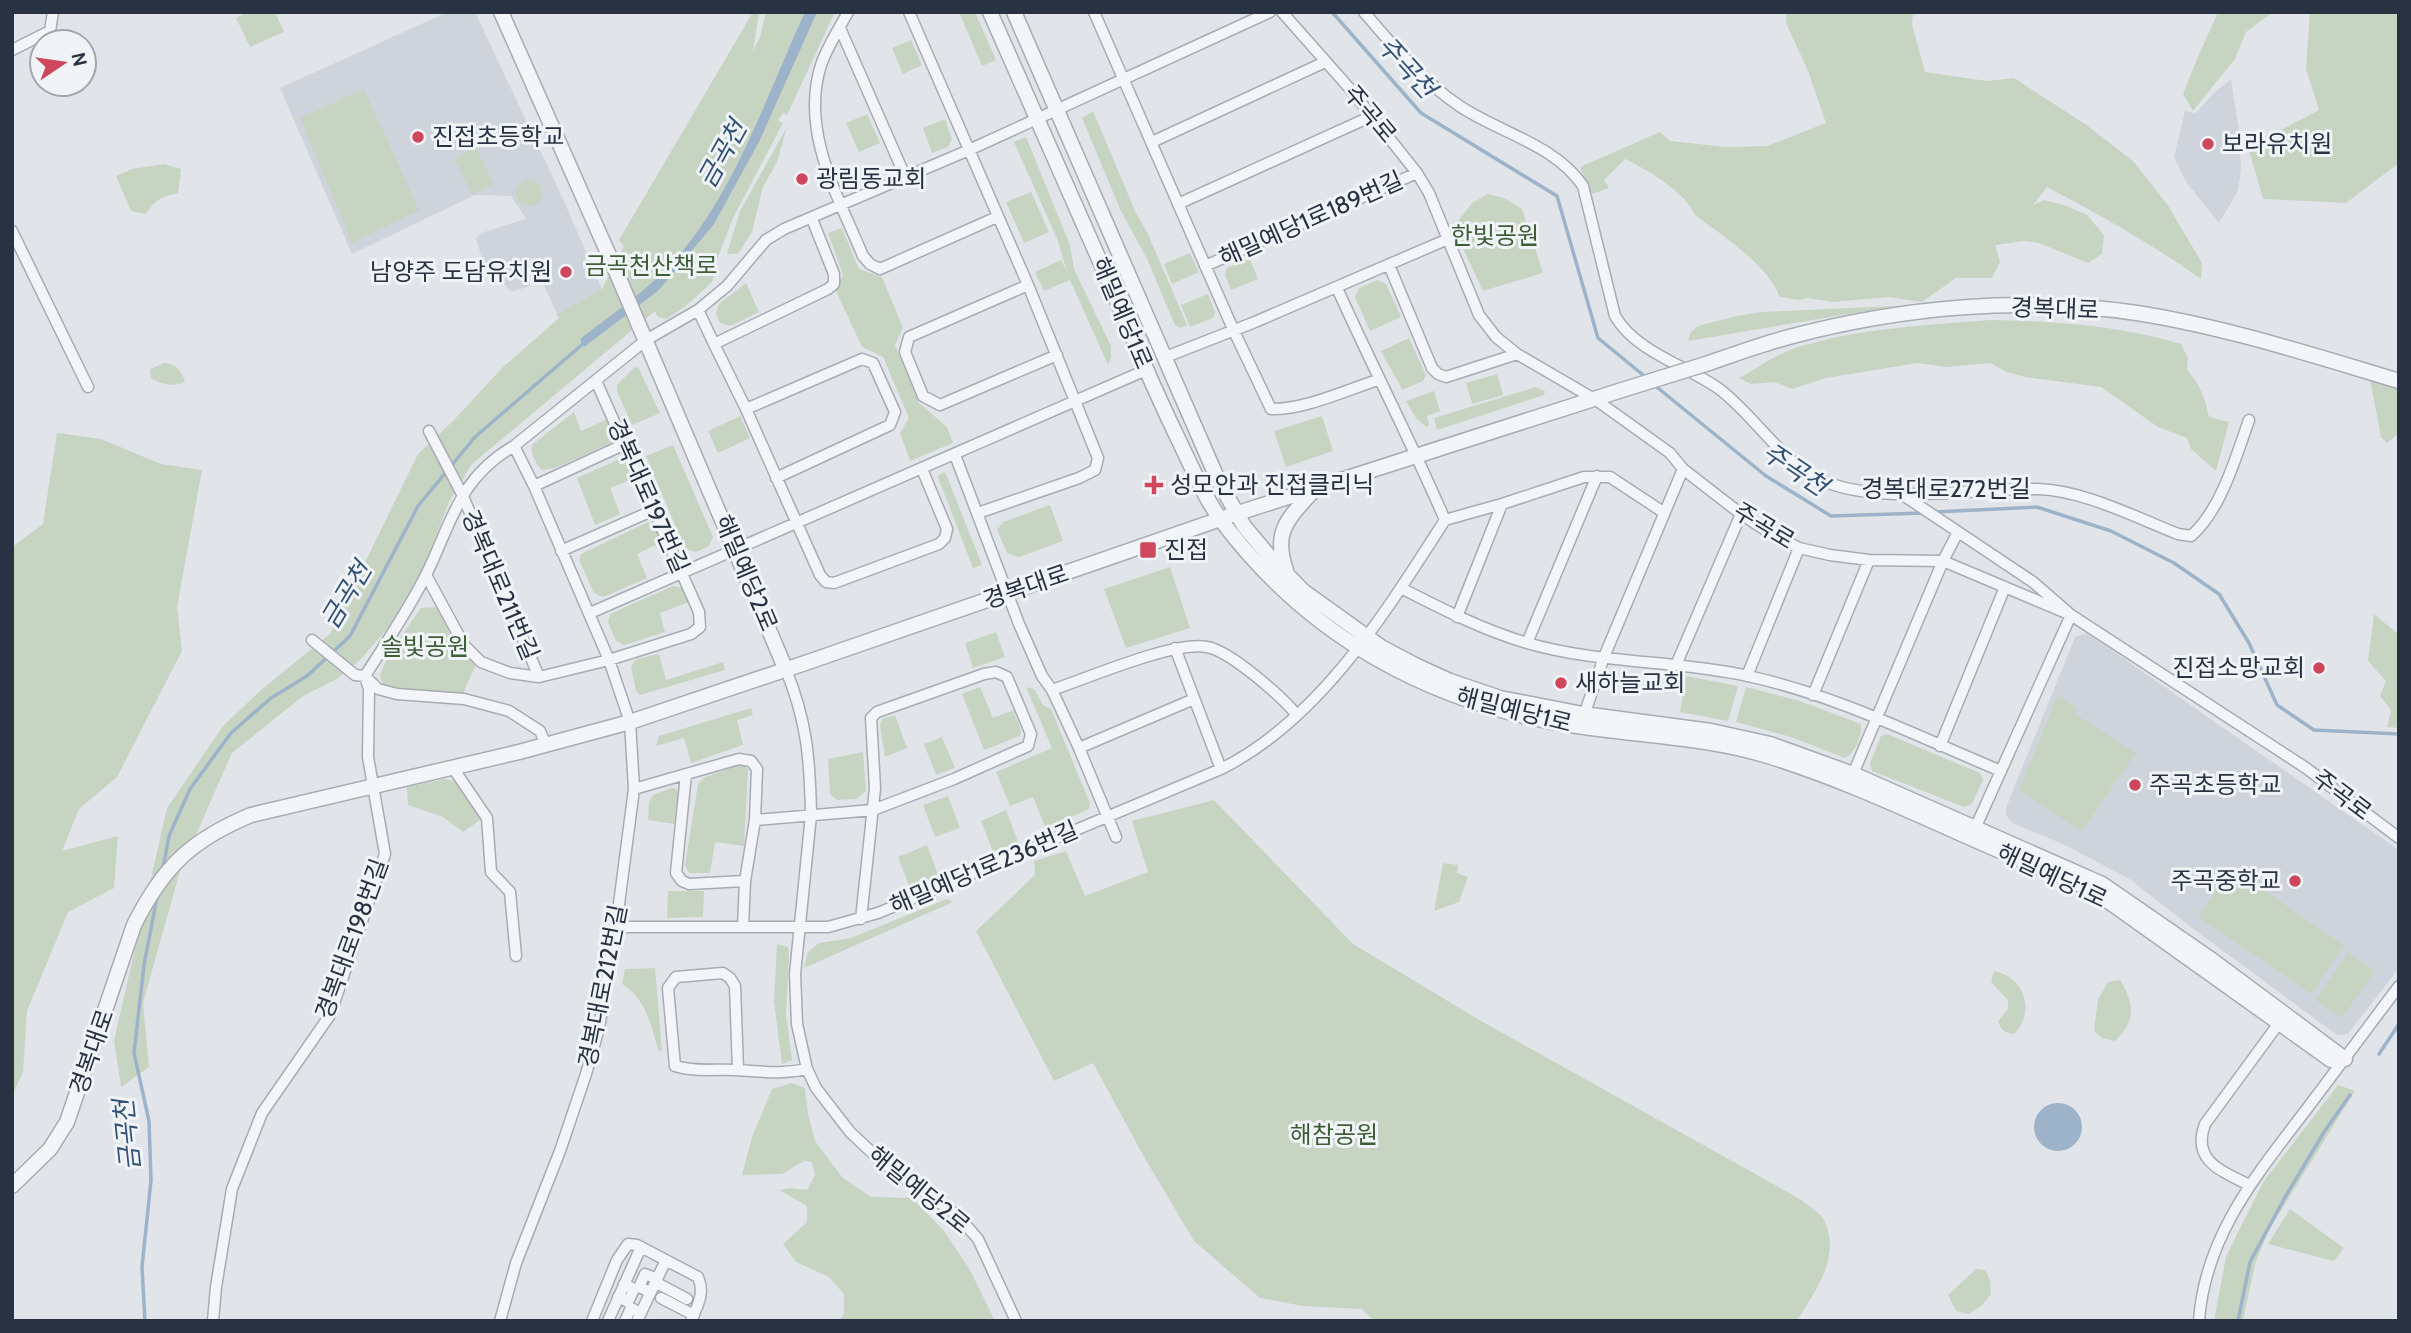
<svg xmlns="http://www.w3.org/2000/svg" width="2411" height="1333" viewBox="0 0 2411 1333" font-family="Cabin,'Noto Sans KR',sans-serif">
<rect width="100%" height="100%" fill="#e1e5ea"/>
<path fill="#cfd4dc" d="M448 12H475L563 199 602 289 557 314 531 257 530 286 511 292 498 277 486 272 476 238 481 233 526 219 511 196 475 195 352 254 280 88Z
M2231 79 2239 131 2241 169 2238 191 2219 223 2186 182 2174 157 2185 111 2196 113 2215 92Z
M2087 633 2399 850V968L2348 1034 2337 1035 2192 928 2131 880 2065 845 2012 823 2006 815V808L2075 637Z"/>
<path fill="#c7d4c2" d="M248 12H275L284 32 250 47 236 18Z
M753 12H759L753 51 760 37 766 12H835L787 115 783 113 778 120 783 123 733 218 718 257 712 282 687 305 667 319 658 317 655 311 472 464 449 502 422 572 387 629 360 660 337 679 303 696 232 753 180 871 143 1003 149 1067 121 1087 114 1041 167 808 223 726 261 690 330 634 418 454 454 420 503 367 559 318 557 314 602 289 624 246 619 240Z
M959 12H975L996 60 982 66Z
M1786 12H1913L1912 24 1925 72 1987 81 2014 78 2085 124 2133 161 2167 204 2202 263 2201 279C2152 244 2100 215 2047 187L2033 205 2044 200 2067 206 2087 215 2104 235 2102 254 2088 263 2039 243 2024 241 1995 245 2000 262 1992 278H1956L1922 302 1889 297 1833 302 1808 298 1799 300 1780 297C1765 262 1725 238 1695 215 1685 192 1648 170 1625 159L1604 180 1609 188 1592 194 1580 167 1660 132 1670 141 1726 147 1767 146 1826 123 1808 71 1786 23Z
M2218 12H2273L2246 32 2235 59 2193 111 2183 94 2197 59Z
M2310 12H2399V163L2346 203 2263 199 2248 147 2319 110 2306 69Z
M911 40 922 65 903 74 892 48Z
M364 89 419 210 352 243 300 118Z
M1093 111 1136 213 1147 232 1185 320 1187 325 1180 328 1175 325 1147 259 1120 209 1082 118Z
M867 114 880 143 859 152 846 123Z
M945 119 952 139 948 147 932 153 923 128Z
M787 127 777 162 763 187 752 232 738 254H727L740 211Z
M1026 137 1070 245 1074 269 1111 346V357L1108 365 1070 280 1044 291 1035 272 1061 260 1067 272 1058 241 1014 142Z
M476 147 494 184 472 195 454 158Z
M164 164 181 169 178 193C163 196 154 200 146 214L131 211 116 176 132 169Z
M516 193a13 13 0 1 1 26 0a13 13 0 1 1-26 0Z
M1031 192 1049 232 1024 243 1006 202Z
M1488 194 1504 198 1522 209 1543 273 1483 291 1460 242 1455 225 1472 203Z
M842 228 859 269 882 277 903 328 895 345 919 403 947 427 953 443 910 461 900 433 909 418 883 357 862 347 835 289 843 275 828 233Z
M1190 253 1199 272 1172 284 1164 264Z
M1250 259 1258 279 1231 290 1225 275 1227 268Z
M1377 280 1386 284 1401 317 1370 331 1355 297 1359 288Z
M746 283 759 312 730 326 720 323 716 314 719 304Z
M1208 294 1215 312 1213 318 1190 327 1181 305Z
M1896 306 1688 341 1690 333 1698 326 1737 316 1761 312Z
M1990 320C2056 321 2118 325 2181 344L2188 358 2187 370C2200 384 2205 398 2209 417L2229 422 2216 471 2191 449 2187 438 2158 427 2101 387 2025 377 2007 372 1990 363 1946 367 1917 363 1826 378 1792 389 1774 382 1751 384 1739 378C1759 367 1779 352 1802 346 1863 328 1927 325 1990 320Z
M1409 338 1426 375 1423 381 1402 390C1397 377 1387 365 1381 351Z
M164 363C177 364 181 370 185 382 172 387 163 385 151 378L150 369Z
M638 367 660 413 632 425 617 391V385L634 368Z
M1497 374 1503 395 1472 404 1466 383Z
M2370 379 2399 387V433L2387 443 2381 437Z
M1536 387 1545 391 1544 395 1437 430 1434 418Z
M1434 391 1440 411 1427 416 1429 425 1426 427 1416 418 1406 401Z
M574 412 581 431 608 419 614 435 611 443 555 468 542 470C535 464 529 452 533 444Z
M740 416 750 438 718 453 708 431Z
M1322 416 1333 451 1286 467 1274 431Z
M57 433 101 439 161 464 202 470 177 607 182 651 117 777 79 809 62 851 118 836 114 888 68 912 27 1011 23 1072 12 1096V547L43 524Z
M673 445 713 537 709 546 696 552 686 549 683 544 646 456Z
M622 458 627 461 635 478 610 488 620 514 595 525 577 478Z
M944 472 946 474 982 565 973 568 939 480 938 476Z
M1050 505 1063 541 1019 557 1007 553 997 530 1003 522Z
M648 522 656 526 662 542 637 554 647 578 603 597 594 593 579 560 581 554Z
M1170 567 1190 628 1126 648 1104 589Z
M673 586 683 588 689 602 660 613 665 632 624 645 616 641 608 622 610 614Z
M438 607 458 651 476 664 462 696 402 693 383 685 380 675 390 652 421 608Z
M2374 614 2399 635V728L2387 727 2391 710 2380 696 2386 681 2368 661Z
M996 632 1005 657 973 668 965 643Z
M659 654 666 680 723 662 725 670 640 695 636 691 631 667 636 659Z
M1686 676 1738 686 1728 721 1680 712Z
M980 687 993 718 1013 710 1021 730 1020 736 984 750 962 694Z
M1026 687 1034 689 1043 705 1051 709 1090 803 1089 809 1046 829 1033 797 1010 806 996 772 1052 748Z
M1746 687 1800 701 1861 724C1862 736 1856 752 1845 758L1791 737 1736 722Z
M2058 695 2077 708 2075 714 2136 753 2082 831 2019 790Z
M751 708 753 715 737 720 743 745 691 763 684 738 656 746 659 736Z
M895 715 907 748 885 757 880 725 882 719Z
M1887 734 1980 773 1983 780 1972 804 1964 807 1872 771 1870 763 1881 736Z
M942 737 955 768 936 775 924 744Z
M863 752 866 791 856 799 837 800 830 794 828 759Z
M743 764 748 769 744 846 715 842 710 873H689L685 865 698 784 705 777Z
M464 776 490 813 463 832 443 817 408 805 407 787 444 779 455 781Z
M672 788 676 789 678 793 674 824 648 820 649 802 653 795Z
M948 796 960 828 935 837 923 805Z
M1214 800 1353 944 1481 1021 1800 1199C1807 1205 1820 1212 1824 1220 1842 1257 1815 1291 1797 1321H1374L1362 1309 1303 1306 1260 1298 1194 1241 1143 1155 1093 1063 1054 1081 976 931 1035 875 1034 861 1066 851 1085 896 1148 872 1132 821Z
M1006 810 1018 842 993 852 981 821Z
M927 845 939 877 910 888 898 857Z
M1443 863 1458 865 1457 873 1468 877 1459 902 1434 911Z
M2231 868 2344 945 2311 994 2198 917Z
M668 891H704L703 917 667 918Z
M947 899 953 902 804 968 808 952 819 943 851 938Z
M777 944 788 947 789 953 786 1014 792 1060 782 1064 774 1002Z
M2348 952 2375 971 2342 1018 2316 1000Z
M655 968 662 1052 658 1050C652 1027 645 997 622 984L625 969Z
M1994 971C2025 977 2036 1012 2014 1034 2004 1033 2001 1030 1998 1021L2008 1009V1000L1991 982Z
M2120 980C2135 1004 2136 1021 2115 1041L2102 1038 2094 1031 2098 999 2108 982Z
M792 1083 805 1088 808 1114 815 1141 842 1177 871 1197 912 1198 944 1231 970 1270 995 1321H839L844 1314V1294L829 1277 796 1262 783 1244 807 1222V1206L779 1190 790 1188 807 1190 815 1175 812 1162 804 1161 782 1174 742 1175 752 1137 772 1089Z
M2338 1085 2355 1091 2269 1230 2255 1264 2243 1321H2214L2226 1257 2244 1220 2264 1181Z
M2290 1209 2344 1248 2334 1261 2268 1244Z
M1976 1269 1985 1270 1990 1280 1991 1294 1982 1305 1969 1314 1956 1311 1948 1295Z"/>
<path fill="#9cb3ca" d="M805 12H817L759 142 714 224 659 290 584 347 580 339C612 314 647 291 674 261 735 193 767 94 805 12Z
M2034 1127a24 24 0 1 1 48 0a24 24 0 1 1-48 0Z"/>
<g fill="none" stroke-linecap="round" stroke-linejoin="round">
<path stroke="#9cb3ca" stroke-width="3.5" d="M1332 12 1421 113 1557 196 1598 338 1648 379
M1653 384 1766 476 1831 516 1923 513
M1934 512 2037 507 2111 531 2174 563 2219 594 2249 643 2277 705 2314 730 2399 734
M163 868 169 836 190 789 231 733 271 698 307 676 350 636 418 506 475 437 585 342
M2379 1054 2399 1024
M145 1321 142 1267 151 1180 149 1121 134 1053 144 965 157 897
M2238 1321 2250 1262 2284 1199 2324 1132 2350 1095"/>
<g stroke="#a6acb4" stroke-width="13">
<path id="minor" d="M848 12C839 29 827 47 821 65 800 131 838 196 863 256L870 264 880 269 997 217
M909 12 1028 285 1098 458 1095 470 1079 478 978 513
M1094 12 1233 329 1271 409C1304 410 1346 390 1378 380
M1282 12 1351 90 1417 173 1429 193 1479 315 1496 337 1517 354 1596 400 1670 453 1683 469 1741 514 1770 533 1799 548 1830 555 1869 560 1943 561 2071 615 2306 768 2399 838
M1364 12C1393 46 1423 82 1461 107 1501 133 1555 145 1583 186L1615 316C1636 352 1685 365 1718 388 1756 416 1781 464 1826 482 1884 505 1974 488 2037 489 2083 490 2135 517 2178 534L2191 536C2221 510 2236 457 2249 420
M840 28 905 176
M12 50 50 31 53 12
M1152 142 1325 62
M1178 204 1372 116
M12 231 88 387
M1389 265 1432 368 1438 374 1446 377 1517 354
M1205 266 1417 173
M1028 285 909 337 905 352 923 396 940 405 1057 355
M1337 288C1372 366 1411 441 1445 520
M698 310 714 344 828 289 834 284V274L812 219
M714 344 746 409 820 575 826 582 834 583 939 544 945 538 947 529 922 469
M1163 358 1255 322 1448 239
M746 409 862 359 873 363 895 412 890 425 776 478
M429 431 462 494 539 677
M955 455 1019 624 1042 676 1052 690 1079 748 1116 837
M534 486 625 444
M1900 493 2033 582 2071 615 1973 833
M561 551 654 510
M426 575 464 645 481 662 510 673 539 677 609 660 691 634 700 627 699 612 596 381
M1401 588C1442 609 1483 630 1527 643 1599 664 1676 660 1748 676 1836 695 1919 737 2001 771
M590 613 1146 370
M1457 617 1502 504
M312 640 355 675 365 676 378 689 397 694 464 699 509 711 540 731 546 745
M1527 643 1597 476
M1175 648 1221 769
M1676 665 1741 514
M786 670C807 721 810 760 811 815L795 974 797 1024 807 1069 816 1088 850 1132 883 1163 957 1215 978 1239 1016 1321
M1747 676 1799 548
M1052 690C1088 678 1173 641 1207 647 1230 651 1280 695 1296 714
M1813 695 1869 560
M1582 721 1604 657 1683 469
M1940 746 2005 587
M1079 748 1194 699
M453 768 487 818 491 872 510 892 516 956
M686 774 676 873 682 881 689 884 745 881
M1853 774 1943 561 1958 532
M634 789 739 759 751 761 757 769 755 820 873 810 954 779 1028 746 1031 734 1007 677 996 672 984 674 877 712 871 718 875 788 861 919
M616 927H828L878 913 1221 769C1321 719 1387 610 1445 520L1502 504 1584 477H1610L1663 512
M743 927 745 881 755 820
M738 1070 735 986 730 978 723 973 676 977 668 988 675 1066C694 1072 715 1069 735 1070 762 1071 779 1075 807 1069
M2249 1185C2222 1171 2191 1161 2205 1124L2282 1019
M655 1282 687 1299
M650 1292 639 1287 645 1274 657 1279
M618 1297 628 1302 634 1289 624 1284
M661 1298 694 1315
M213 1321 216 1287 232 1189 262 1113 330 1015 385 854 368 757 369 689 365 676C386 643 409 609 427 573 452 521 459 478 514 446L646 340 698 310 727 286 766 240 784 229 969 150 1270 12
M500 1321 516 1263 560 1151 586 1074 599 1028 616 927 634 789 630 722 609 660 534 486 514 446
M592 1321 617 1260 628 1244 637 1245 698 1277C705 1293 698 1305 691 1321
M608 1321 641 1247
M625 1321 631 1308 641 1313
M637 1321 666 1260
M2199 1321C2205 1234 2259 1172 2309 1106 2339 1066 2369 1026 2399 986"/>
</g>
<g stroke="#a6acb4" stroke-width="17">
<path id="tertiary" d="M501 12 612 262 786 670
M990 12C1035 114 1080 215 1124 316 1142 361 1161 404 1182 447 1194 472 1205 498 1221 520 1309 638 1433 705 1577 726 1642 736 1708 737 1771 757 1874 789 1970 842 2071 880L2097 893 2331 1060 2345 1059
M1014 12 1218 480 1244 526 1269 556 1303 591 1381 647 1415 665 1450 681 1500 698 1583 714 1711 731 1770 744 1853 774 2102 884 2212 960 2345 1059
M1709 363C1735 354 1762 344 1789 337 1901 307 2022 296 2137 313 2226 327 2312 355 2399 381
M1286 570C1272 531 1289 518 1313 491
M12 1186 50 1149 67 1122 134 925C163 867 191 840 251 815L519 752 630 722 811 661 1235 514 1622 390"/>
</g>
<use href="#minor" stroke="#f4f5f8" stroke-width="10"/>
<use href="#tertiary" stroke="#f4f5f8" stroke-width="14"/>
<g stroke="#a6acb4" stroke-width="17" stroke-linecap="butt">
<path id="tertiary-bridge" d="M1622 390 1709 363"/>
</g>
<use href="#tertiary-bridge" stroke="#f4f5f8" stroke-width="14"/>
</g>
<g fill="#cf475c" stroke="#f1f4f7" stroke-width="2.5">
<circle cx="418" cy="137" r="7"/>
<circle cx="2208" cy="144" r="7"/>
<circle cx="802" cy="179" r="7"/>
<circle cx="566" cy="272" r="7"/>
<path d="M1150.5 474.5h7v7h7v7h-7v7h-7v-7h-7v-7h7z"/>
<rect x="1139" y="541" width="18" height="18" rx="3.5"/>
<circle cx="2319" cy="668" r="7"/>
<circle cx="1561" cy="683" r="7"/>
<circle cx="2135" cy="785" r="7"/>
<circle cx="2295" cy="881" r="7"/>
</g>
<g text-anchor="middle" stroke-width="6" stroke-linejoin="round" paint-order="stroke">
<g font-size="24" fill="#293242" stroke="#f1f4f7">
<text transform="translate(1370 114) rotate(50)" y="8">주곡로</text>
<text transform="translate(1311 219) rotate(-24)" y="8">해밀예당1로189번길</text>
<text transform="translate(2055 309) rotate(2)" y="8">경복대로</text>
<text transform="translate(1122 313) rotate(67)" y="8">해밀예당1로</text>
<text x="1946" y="497">경복대로272번길</text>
<text transform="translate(648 496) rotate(66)" y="8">경복대로197번길</text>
<text transform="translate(1764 526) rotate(31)" y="8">주곡로</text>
<text transform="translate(746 573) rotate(67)" y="8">해밀예당2로</text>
<text transform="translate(500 585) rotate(67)" y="8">경복대로211번길</text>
<text transform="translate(1026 587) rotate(-19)" y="8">경복대로</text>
<text transform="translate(1514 710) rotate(14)" y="8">해밀예당1로</text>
<text transform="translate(2342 795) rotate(37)" y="8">주곡로</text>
<text transform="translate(984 868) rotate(-23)" y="8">해밀예당1로236번길</text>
<text transform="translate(2052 876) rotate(25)" y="8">해밀예당1로</text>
<text transform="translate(352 939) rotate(-70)" y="8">경복대로198번길</text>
<text transform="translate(603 986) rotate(-79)" y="8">경복대로212번길</text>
<text transform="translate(92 1052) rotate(-71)" y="8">경복대로</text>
<text transform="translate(919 1190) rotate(39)" y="8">해밀예당2로</text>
</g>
<g font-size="24" fill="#293242" stroke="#f1f4f7" text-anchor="start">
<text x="432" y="145">진접초등학교</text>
<text x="2222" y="152">보라유치원</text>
<text x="816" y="187">광림동교회</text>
<text x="552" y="280" text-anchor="end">남양주 도담유치원</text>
<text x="1170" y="493">성모안과 진접클리닉</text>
<text x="1164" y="558">진접</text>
<text x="2305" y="676" text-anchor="end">진접소망교회</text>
<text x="1575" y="691">새하늘교회</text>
<text x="2149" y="793">주곡초등학교</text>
<text x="2281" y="889" text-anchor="end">주곡중학교</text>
</g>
<g font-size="24" fill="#3e5d37" stroke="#f1f4f7">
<text x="1495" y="244">한빛공원</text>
<text x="651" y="274">금곡천산책로</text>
<text x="425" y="655">솔빛공원</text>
<text x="1334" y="1143">해참공원</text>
</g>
<g font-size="26" font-style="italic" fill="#335276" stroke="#f1f4f7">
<text transform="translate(1407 67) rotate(48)" y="9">주곡천</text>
<text transform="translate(722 154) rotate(-61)" y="9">금곡천</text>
<text transform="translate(1795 469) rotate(34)" y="9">주곡천</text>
<text transform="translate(346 595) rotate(-59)" y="9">금곡천</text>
<text transform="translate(127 1135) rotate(-96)" y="9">금곡천</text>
</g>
</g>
<rect width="2411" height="1333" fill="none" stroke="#293242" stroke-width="28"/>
<g transform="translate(63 63) rotate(77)"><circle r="33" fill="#f1f4f7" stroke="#a1a6af" stroke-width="2"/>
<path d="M0-5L12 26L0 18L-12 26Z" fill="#cf475c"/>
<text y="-10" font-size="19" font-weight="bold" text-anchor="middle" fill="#293242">N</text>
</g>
</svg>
